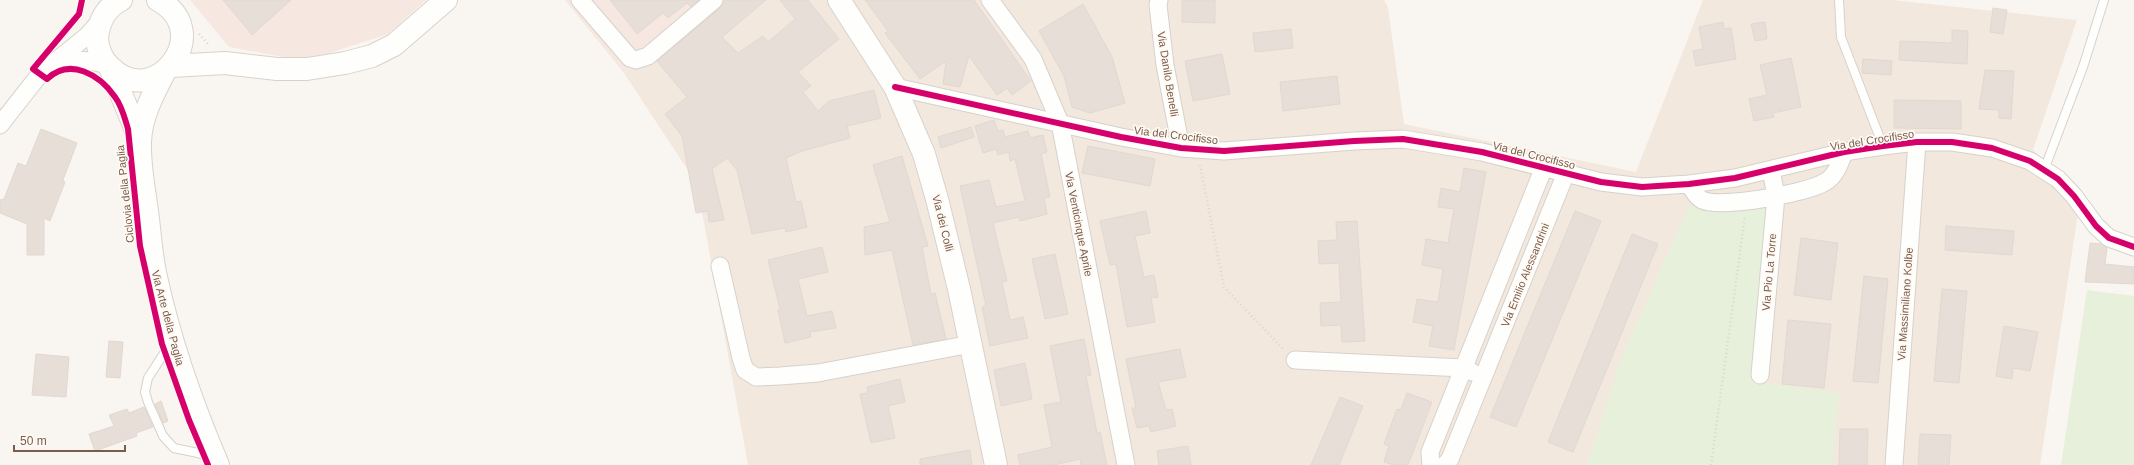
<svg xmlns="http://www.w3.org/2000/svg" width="2134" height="465" viewBox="0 0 2134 465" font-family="Arial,sans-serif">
<rect width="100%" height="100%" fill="#f9f5f0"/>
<path fill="#f2e8de" d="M711 0H1384L1388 8 1404 124 1636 172 1703 0H1892L2077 20 2033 150 2081 193 2040 465H748L697 184 624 73Z"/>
<path fill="#f6e8e1" d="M190 0H426L388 34 305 61 229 47Z
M565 0H711L624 73Z"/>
<path fill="#e7f0db" d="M1772 200 1755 382 1839 392 1833 465H1587L1621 359 1690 204Z
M2087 290 2134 296V465H2061Z"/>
<path fill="#e6ded7" stroke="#e2d8d2" d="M223 0H291L252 35Z
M610 0H699L691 7 687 3 668 18 663 13 637 34Z
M724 0H766L722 37 738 53 763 36 768 42 795 19 780 0H808L839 39 798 72 811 86 803 92 818 111 829 101 874 90 881 118 847 126 850 138 802 151 786 158 796 202 801 201 807 227 786 232 785 228 752 234 737 170 727 158 712 169 724 220 709 222 708 211 696 213 682 136 665 114 687 97 657 61 720 8Z
M865 0H974L1031 81 1012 95 1007 88 997 95 969 56 960 87 943 84 946 61 920 79 885 33 888 31Z
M1182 0H1215V23L1182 22Z
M1083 4 1112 57 1125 103 1090 113 1072 107 1064 76 1039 31Z
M1993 8 2007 10 2003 34 1990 32Z
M1723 22 1724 29 1731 28 1736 59 1696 66 1693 51 1703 49 1699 27Z
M1765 22 1767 39 1755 41 1751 24Z
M1291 29 1293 48 1255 52 1253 33Z
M1952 30 1968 31 1967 64 1899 60 1900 41 1952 43Z
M1222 54 1230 94 1193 101 1185 61Z
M1791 58 1801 107 1773 113 1774 117 1754 121 1749 99 1767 95 1760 65Z
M1863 59 1892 61 1891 75 1862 73Z
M1985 70 2014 71 2011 119 1999 118V110L1979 109Z
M1337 76 1340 104 1283 111 1280 82Z
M1894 100 1961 101V129L1894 128Z
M994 120 998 131 1003 130 1005 137 1028 131 1030 138 1043 135 1047 152 1041 154 1050 197 1044 198 1047 214 1020 221 1019 217 993 223 1007 281 1002 282 1010 320 1023 317 1028 338 990 346 982 307 986 306 960 186 989 180 996 207 1025 201 1015 159 1010 161 1009 152 998 155 996 149 983 153 975 126Z
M971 127 974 137 941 148 938 137Z
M41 129 77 143 63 180 65 182 50 221 44 218V255H27V224L0 213V200L4 199 18 163 26 166Z
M1088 146 1155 159 1150 186 1082 173Z
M902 156 928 246 922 247 931 294 935 293 946 339 913 345 892 250 865 255 864 227 890 222 873 165Z
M1464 168 1486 172 1454 350 1429 346 1433 326 1413 322 1417 299 1438 302 1443 269 1422 265 1426 239 1448 243 1454 209 1438 207 1441 188 1460 192Z
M1146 211 1150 233 1135 236 1144 277 1154 275 1158 297 1151 298 1155 322 1127 327 1116 264 1110 265 1100 221Z
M1575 211 1601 221 1516 427 1490 417Z
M1357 221 1365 341 1342 342 1341 325 1321 326 1320 303 1341 302 1339 263 1319 264 1318 241 1337 240 1336 222Z
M1946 226 2014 231 2012 255 1945 250Z
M1632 234 1658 244 1573 452 1548 442Z
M1801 238 1838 243 1831 300 1794 295Z
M2090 243 2101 244 2107 248 2105 264 2134 267V284L2085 282Z
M822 247 828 272 798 279 807 316 832 311 836 328 810 332 811 337 785 343 778 310 780 309 768 260Z
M1055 254 1068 314 1045 319 1032 259Z
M1864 276 1888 279 1878 383 1853 381Z
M1942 289 1967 291 1959 383 1934 381Z
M1788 320 1831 324 1824 388 1782 384Z
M2004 326 2038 332 2030 371 2013 368 2012 379 1996 376Z
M1084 339 1091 375 1086 376 1097 433 1100 432 1107 465H1081L1080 459 1054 465H1020L1018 455 1052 447 1044 405 1061 402 1050 346Z
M109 341 123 342 120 378 106 377Z
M1180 349 1186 377 1158 382 1166 410 1172 409 1176 426 1151 432 1149 426 1137 428 1132 408H1136L1126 359Z
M36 354 69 357 66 397 32 395Z
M1025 363 1032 399 1001 406 994 370Z
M900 379 905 402 888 406 895 438 871 443 860 394 868 393 867 387Z
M1407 393 1432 402 1408 465H1394L1384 462 1389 446 1384 444 1397 409 1401 410Z
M1340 397 1363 406 1339 465H1311Z
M161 401 168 421 163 423 155 404Z
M144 407 153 427 136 433 137 436 95 451 89 434 114 426 109 415 127 409 129 413Z
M1840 429H1868L1867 465H1839Z
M1920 434 1951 435 1949 465H1918Z
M1188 446 1191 465H1159L1157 451Z
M970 450 972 465H920V459Z"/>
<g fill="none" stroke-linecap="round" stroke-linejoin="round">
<g stroke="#d7d1cb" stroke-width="10">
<path id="lane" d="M1839 0 1841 37 1883 146
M2044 170 2083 67 2104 0
M170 344 148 378 145 392 148 402 163 436 174 448 198 453 212 458"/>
</g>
<g stroke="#d7d1cb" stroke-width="19">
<path id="street" d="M580 0 630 58 636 60 648 56 714 0
M990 0 1033 59 1060 123 1126 465
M1159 0 1158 5 1165 65 1181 148
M54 66C71 56 88 61 106 64
M895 87 1121 137 1181 148 1224 151 1354 141 1403 139 1482 152 1601 182 1642 187 1689 184 1735 178 1844 152 1883 146 1917 142H1952L1992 148 2030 161 2058 179 2074 196 2096 226 2109 238 2134 247
M0 125 40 74 88 35 101 20
M1689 184C1693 190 1696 197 1702 200 1720 209 1808 193 1825 182 1836 176 1840 163 1844 152
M720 266 741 358 745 370 756 377 780 376 818 373 971 344
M1295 360 1464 368 1472 372
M1760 375 1776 196 1771 170
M1431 465 1430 452 1544 167
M1445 465 1450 459 1566 173
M1894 465 1917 142"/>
</g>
<g stroke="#d9d2cb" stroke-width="24">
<path id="secondary" d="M121 0C106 7 99 22 97 37 97 48 102 60 110 67 154 112 217 32 158 0
M839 0 895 87 924 154 937 199 959 289 996 465
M171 66 225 63 277 69H307L345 63 372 56 394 45 446 0
M110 67 140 140
M164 73C153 94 141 117 140 141 139 164 144 188 147 211 150 233 151 256 156 277 170 342 192 404 218 465"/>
</g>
<path stroke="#dcd5d0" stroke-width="2.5" stroke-dasharray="1 3" stroke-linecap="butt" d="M199 34 209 45
M1200 165 1224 287 1284 350
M1711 465 1745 216"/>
<use href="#lane" stroke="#fefefd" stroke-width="8"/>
<use href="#street" stroke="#fefefd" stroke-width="17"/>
<use href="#secondary" stroke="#fefefd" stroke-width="22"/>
<g stroke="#fffaf3" stroke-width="8">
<path id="cycleway" d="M82 0 79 14 33 69 47 79C70 57 100 75 115 97 122 106 125 119 128 129L140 246 162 344 189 420 208 465
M895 87 1121 137 1181 148 1224 151 1354 141 1403 139 1482 152 1601 182 1642 187 1689 184 1735 178 1844 152 1883 146 1917 142H1952L1992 148 2030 161 2058 179 2074 196 2096 226 2109 238 2134 247"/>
</g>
<use href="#cycleway" stroke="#d6006c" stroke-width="6"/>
</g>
<g text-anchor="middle" stroke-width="3.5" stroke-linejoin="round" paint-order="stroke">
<g font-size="11" fill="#7a5c4d" stroke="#fffaf3">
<text transform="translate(1168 74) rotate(81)" y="4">Via Danilo Benelli</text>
<text transform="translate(1176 135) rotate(7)" y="4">Via del Crocifisso</text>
<text transform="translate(1872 140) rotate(-9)" y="4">Via del Crocifisso</text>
<text transform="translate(1534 155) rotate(14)" y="4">Via del Crocifisso</text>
<text transform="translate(125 194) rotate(-96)" y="4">Ciclovia della Paglia</text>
<text transform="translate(943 223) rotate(76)" y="4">Via dei Colli</text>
<text transform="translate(1079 224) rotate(79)" y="4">Via Venticinque Aprile</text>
<text transform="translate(1769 272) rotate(-85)" y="4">Via Pio La Torre</text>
<text transform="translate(1525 275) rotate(-68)" y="4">Via Emilio Alessandrini</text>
<text transform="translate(1905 304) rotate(-86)" y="4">Via Massimiliano Kolbe</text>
<text transform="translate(168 318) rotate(75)" y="4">Via Arte della Paglia</text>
</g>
</g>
<path d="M14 445v6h111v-6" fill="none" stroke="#7a5c4d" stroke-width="2"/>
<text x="20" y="445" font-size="12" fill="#7a5c4d" stroke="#fffaf3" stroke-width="3" paint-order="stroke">50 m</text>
</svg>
